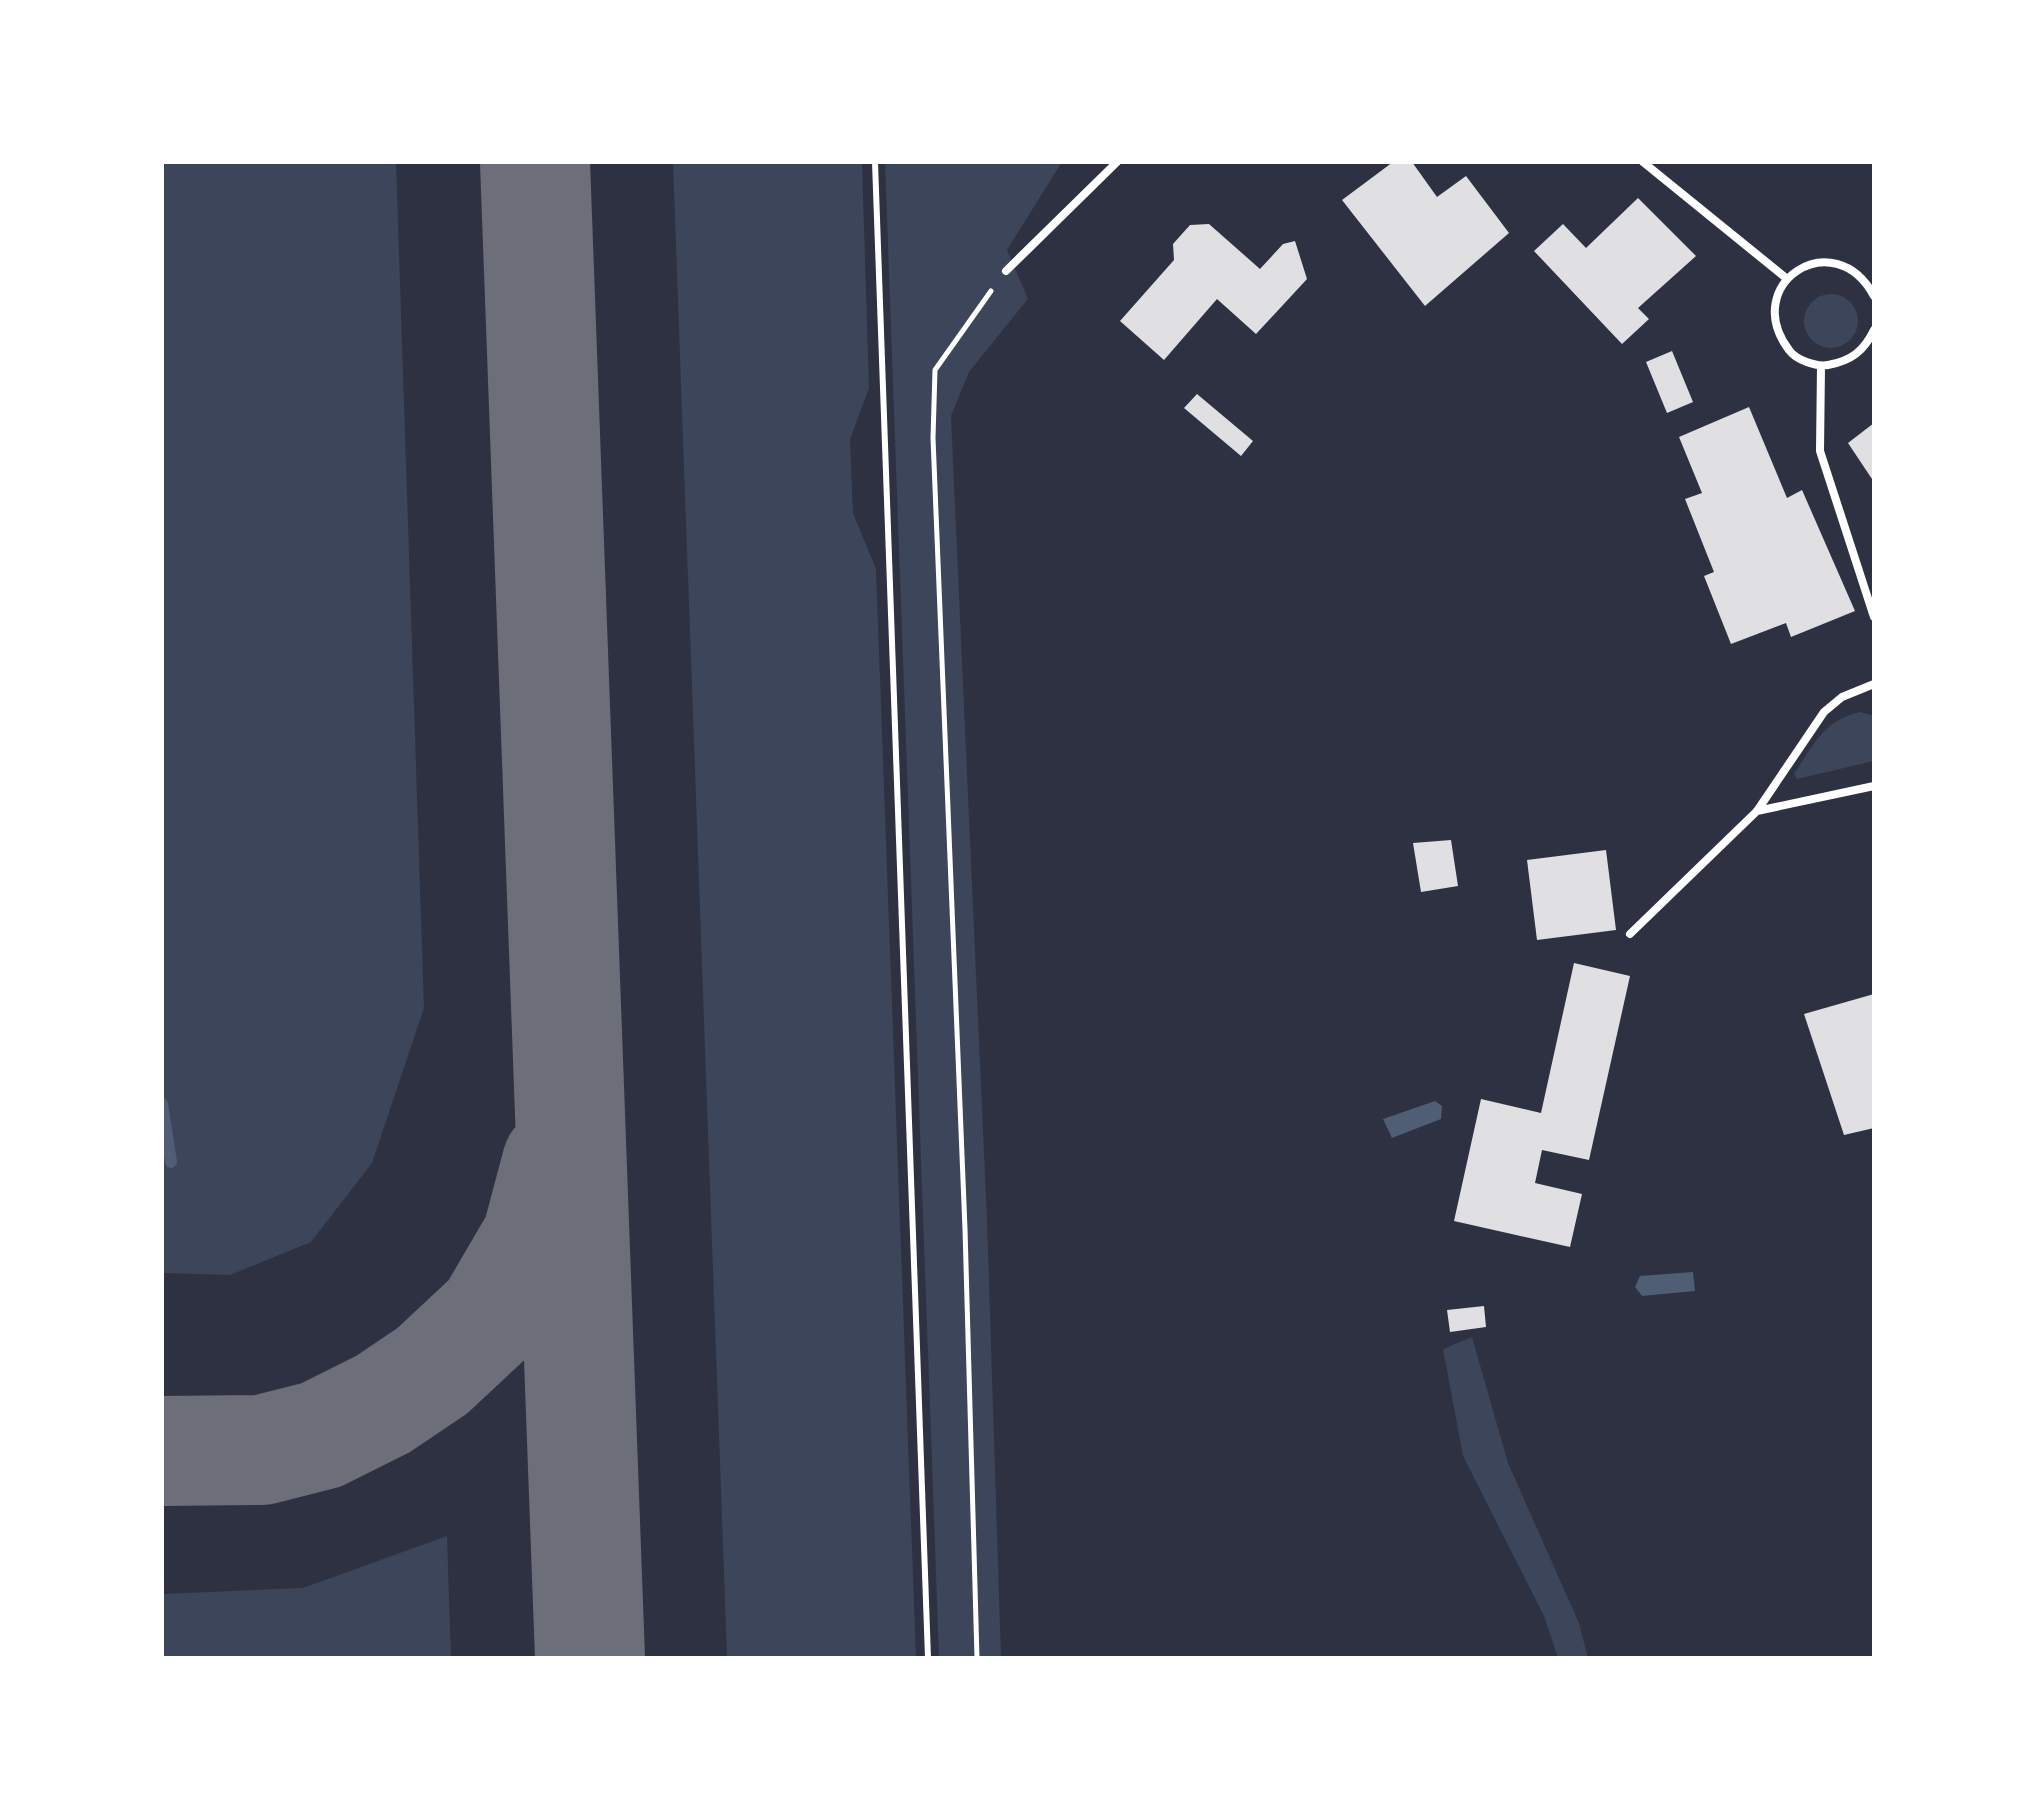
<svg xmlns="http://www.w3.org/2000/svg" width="2036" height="1820" viewBox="0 0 2036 1820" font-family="'Golos Text',sans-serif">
<rect width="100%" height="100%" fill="#2d3142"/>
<path fill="#3c4559" d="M162 162H396L424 1008 372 1163 311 1242 230 1275 162 1273Z
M673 162H862L869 388 850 440 853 513 876 569 916 1658H727Z
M885 162H1062L1007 250 1028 299 969 372 951 416 987 1219 1001 1658H939Z
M1804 321a27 27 0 1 1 54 0a27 27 0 1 1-54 0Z
M1860 712 1874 716V761L1797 779 1794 774C1814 744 1823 721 1860 712Z
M1472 1337 1508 1463 1579 1623 1588 1658H1558L1544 1616 1463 1456 1443 1349Z
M447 1536 451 1658H162V1594L303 1588Z"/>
<path fill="#4f5d75" d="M1435 1101 1442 1106 1441 1119 1392 1138 1383 1119Z
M1693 1272 1695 1291 1642 1296 1635 1287 1640 1276Z"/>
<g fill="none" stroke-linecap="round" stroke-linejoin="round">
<path stroke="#4f5d75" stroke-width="12" d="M162 1104 171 1162"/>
<path stroke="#6c6f7a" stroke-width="110" d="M535 162 590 1658
M162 1451 262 1450 321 1435 383 1404 432 1371 492 1315 537 1238 557 1163"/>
</g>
<path fill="#e0e0e3" d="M1393 162H1412L1437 197 1466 176 1509 233 1425 306 1342 200Z
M1638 198 1696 256 1638 308 1649 319 1622 344 1534 251 1563 224 1586 248Z
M1209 224 1260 269 1283 244 1295 241 1307 279 1256 334 1217 299 1164 360 1120 321 1174 260 1173 244 1190 225Z
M1672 351 1693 402 1667 413 1646 362Z
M1197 394 1253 441 1241 456 1184 408Z
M1749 407 1787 498 1802 490 1855 611 1791 637 1786 623 1731 644 1704 576 1714 572 1685 499 1702 493 1679 437Z
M1874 423V482L1848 443Z
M1451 840 1458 886 1421 892 1413 843Z
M1606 850 1616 930 1537 940 1527 860Z
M1574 963 1630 976 1589 1160 1542 1150 1535 1183 1582 1194 1570 1247 1454 1221 1481 1099 1541 1113Z
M1874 994V1128L1844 1135 1804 1014Z
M1484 1306 1486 1327 1450 1332 1447 1310Z"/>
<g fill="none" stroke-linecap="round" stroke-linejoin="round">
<path stroke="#fff" stroke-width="5" d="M977 1658 965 1229 933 438 935 370 991 291"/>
<path stroke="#fff" stroke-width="6" d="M875 162 928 1658"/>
<path stroke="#fff" stroke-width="8" d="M1643 162 1786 278
M1006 271 1117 162
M1874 296C1834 222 1739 284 1789 350 1796 360 1816 367 1828 365 1851 361 1864 351 1874 330
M1821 366 1820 451 1874 617
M1757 811 1874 786
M1630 934 1757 811 1824 712 1842 697 1874 684"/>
</g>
<rect width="2036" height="1820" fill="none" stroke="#ffffff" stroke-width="328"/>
</svg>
